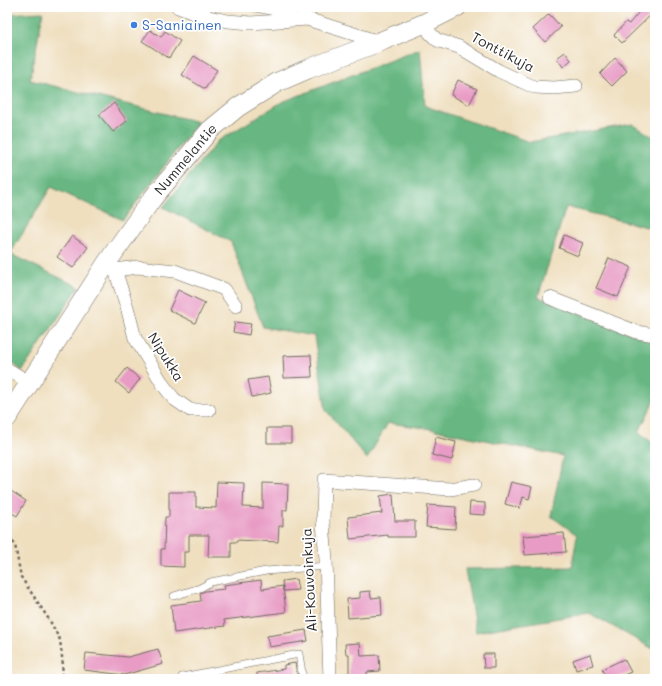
<svg xmlns="http://www.w3.org/2000/svg" width="662" height="686" viewBox="0 0 662 686" font-family="Mali,sans-serif">
<rect width="100%" height="100%" fill="#fff"/>
<filter id="ink" filterUnits="userSpaceOnUse"><feTurbulence type="fractalNoise" baseFrequency=".025" numOctaves="2"/><feDisplacementMap in="SourceGraphic" scale="8" xChannelSelector="R" yChannelSelector="G"/><feConvolveMatrix kernelMatrix="1 2 1 2 8 2 1 2 1" color-interpolation-filters="sRGB"/></filter>
<filter id="wash" filterUnits="userSpaceOnUse"><feTurbulence type="fractalNoise" baseFrequency=".012" numOctaves="4" result="noise"/><feDisplacementMap in="SourceGraphic" scale="16" xChannelSelector="R" yChannelSelector="G"/><feGaussianBlur stdDeviation="0.9" result="paint"/><feColorMatrix in="noise" values="0 0 0 0 0 0 0 0 0 0 0 0 0 0 0 0 0 1.4 0 .05"/><feComposite in="paint" operator="in"/></filter>
<g filter="url(#wash)">
<rect width="100%" height="100%" fill="#efdfbf"/>
<path fill="#67b782" stroke="#497156" d="M43 12 30 80 198 122 123 220 51 187 10 254 79 287 22 371 7 358V14Z
M420 49 425 106 530 142 632 124 655 138V229L566 207 538 297 655 343V399L639 432 655 445V650L589 613 476 632 465 569 572 567 577 535 551 516 563 456 426 428 388 423 367 459 326 410 314 336 263 327 231 242 163 207 218 141 282 102Z"/>
<g id="blocks">
<path fill="#e89bc5" d="M643 7H648L654 12 622 43 614 35 626 22 629 24Z
M549 14 561 27 545 42 533 29Z
M150 30 161 37 165 31 180 41 169 58 142 41Z
M565 52 571 60 563 67 557 58Z
M194 56 217 70 205 89 182 75Z
M615 58 627 71 612 86 600 74Z
M458 80 477 89 469 105 451 95Z
M114 103 127 121 113 132 99 115Z
M564 235 583 243 578 256 559 248Z
M72 236 88 247 73 268 57 257Z
M609 258 631 267 618 297 596 288Z
M178 290 205 303 195 323 169 310Z
M235 322 251 324 249 335 233 332Z
M311 355 312 377 284 378 283 356Z
M127 368 140 379 129 393 116 382Z
M268 377 271 393 252 397 248 380Z
M267 428H291V443H267Z
M436 437 456 442 452 460 432 455Z
M217 482 244 483 243 507 263 508V483L288 484 287 510H283V526H279L278 542 237 540V542H231V557H208L209 535H189V552H184V567L161 566V549H164L165 517H169V492H196V507L216 508Z
M511 482 532 487 529 499 523 497 520 508 505 504Z
M11 491 26 501 17 516 7 510V498Z
M393 494 395 521H415V537H388V535L350 539 348 517 382 513 380 496Z
M470 502 485 503V515L469 514Z
M428 505 456 507 455 529 426 527Z
M564 533 566 552 525 555 523 536Z
M296 579 298 590 283 591 282 581Z
M261 580 262 589 283 586 286 612 224 620 225 626 174 633 171 605 201 601 200 593 205 591 225 589 224 585Z
M370 591 371 598 381 597 382 615 348 618 347 599 360 598V592Z
M306 630 308 641 269 647 267 636Z
M360 643 361 656 379 655 380 671 367 672V679H349V654H346L345 644Z
M158 649 163 664 124 675 84 670 86 653 128 657Z
M483 654H494V668H484Z
M590 654 593 665 576 670 573 660Z
M624 659 631 672 615 679H606L602 669Z
M295 663 298 679H257V673L284 669V665Z"/>
</g>
</g>
<g filter="url(#ink)">
<use href="#blocks" fill-opacity="0" stroke="#706a5f" stroke-width="1"/>
<g fill="none" stroke-linecap="round" stroke-linejoin="round">
<g stroke="#706a5f" stroke-width="8">
<path id="lane" d="M252 7 293 16
M199 15 209 7
M174 596 200 588 211 582 266 571 326 566
M182 677 299 654 303 679"/>
</g>
<g stroke="#706a5f" stroke-width="14">
<path id="street" d="M178 7 199 15 228 21 251 23 307 19 379 42
M425 23 430 33 437 40 459 47 499 71 534 87 554 88 576 86
M108 261 115 270 127 307 135 338 164 386 174 399 190 410H209
M115 270 138 267 175 271 224 289 236 306
M550 298 637 332 655 335
M7 369 29 382
M330 679 326 560 323 522 324 480 450 489 474 485"/>
</g>
<g stroke="#706a5f" stroke-width="20">
<g id="secondary">
<path id="s1" d="M7 418 108 261 152 199 210 130 238 107 278 82 308 69 379 42 425 23 457 7"/>
</g>
</g>
<path stroke="#706a5f" stroke-width="2.5" stroke-dasharray="3 3" stroke-linecap="butt" d="M472 11 479 7
M7 531 15 545 21 577 50 621 60 640 63 665 61 679"/>
<use href="#lane" stroke="#fff" stroke-width="7"/>
<use href="#street" stroke="#fff" stroke-width="13"/>
<use href="#secondary" stroke="#fff" stroke-width="19"/>
</g>
</g>
<circle fill="#3f7fe0" stroke="#fff" stroke-width="1.5" cx="134" cy="25" r="4"/>
<g text-anchor="middle" stroke-width="3.5" stroke-linejoin="round" paint-order="stroke">
<g font-size="14" fill="#366cbe" stroke="#fff" text-anchor="start">
<text x="142" y="30">S-Saniainen</text>
</g>
<g font-size="14" fill="#2b2b2b" stroke="#fff">
<text transform="translate(503 52) rotate(28)" y="5">Tonttikuja</text>
<text dy="5" stroke="none"><textPath href="#s1" startOffset="315">Nummelantie</textPath></text>
<text transform="translate(166 357) rotate(58)" y="5">Nipukka</text>
<text transform="translate(309 580) rotate(-93)" y="5">Ali-Kouvoinkuja</text>
</g>
</g>
<rect width="662" height="686" fill="none" stroke="#fff" stroke-width="24"/>
</svg>
